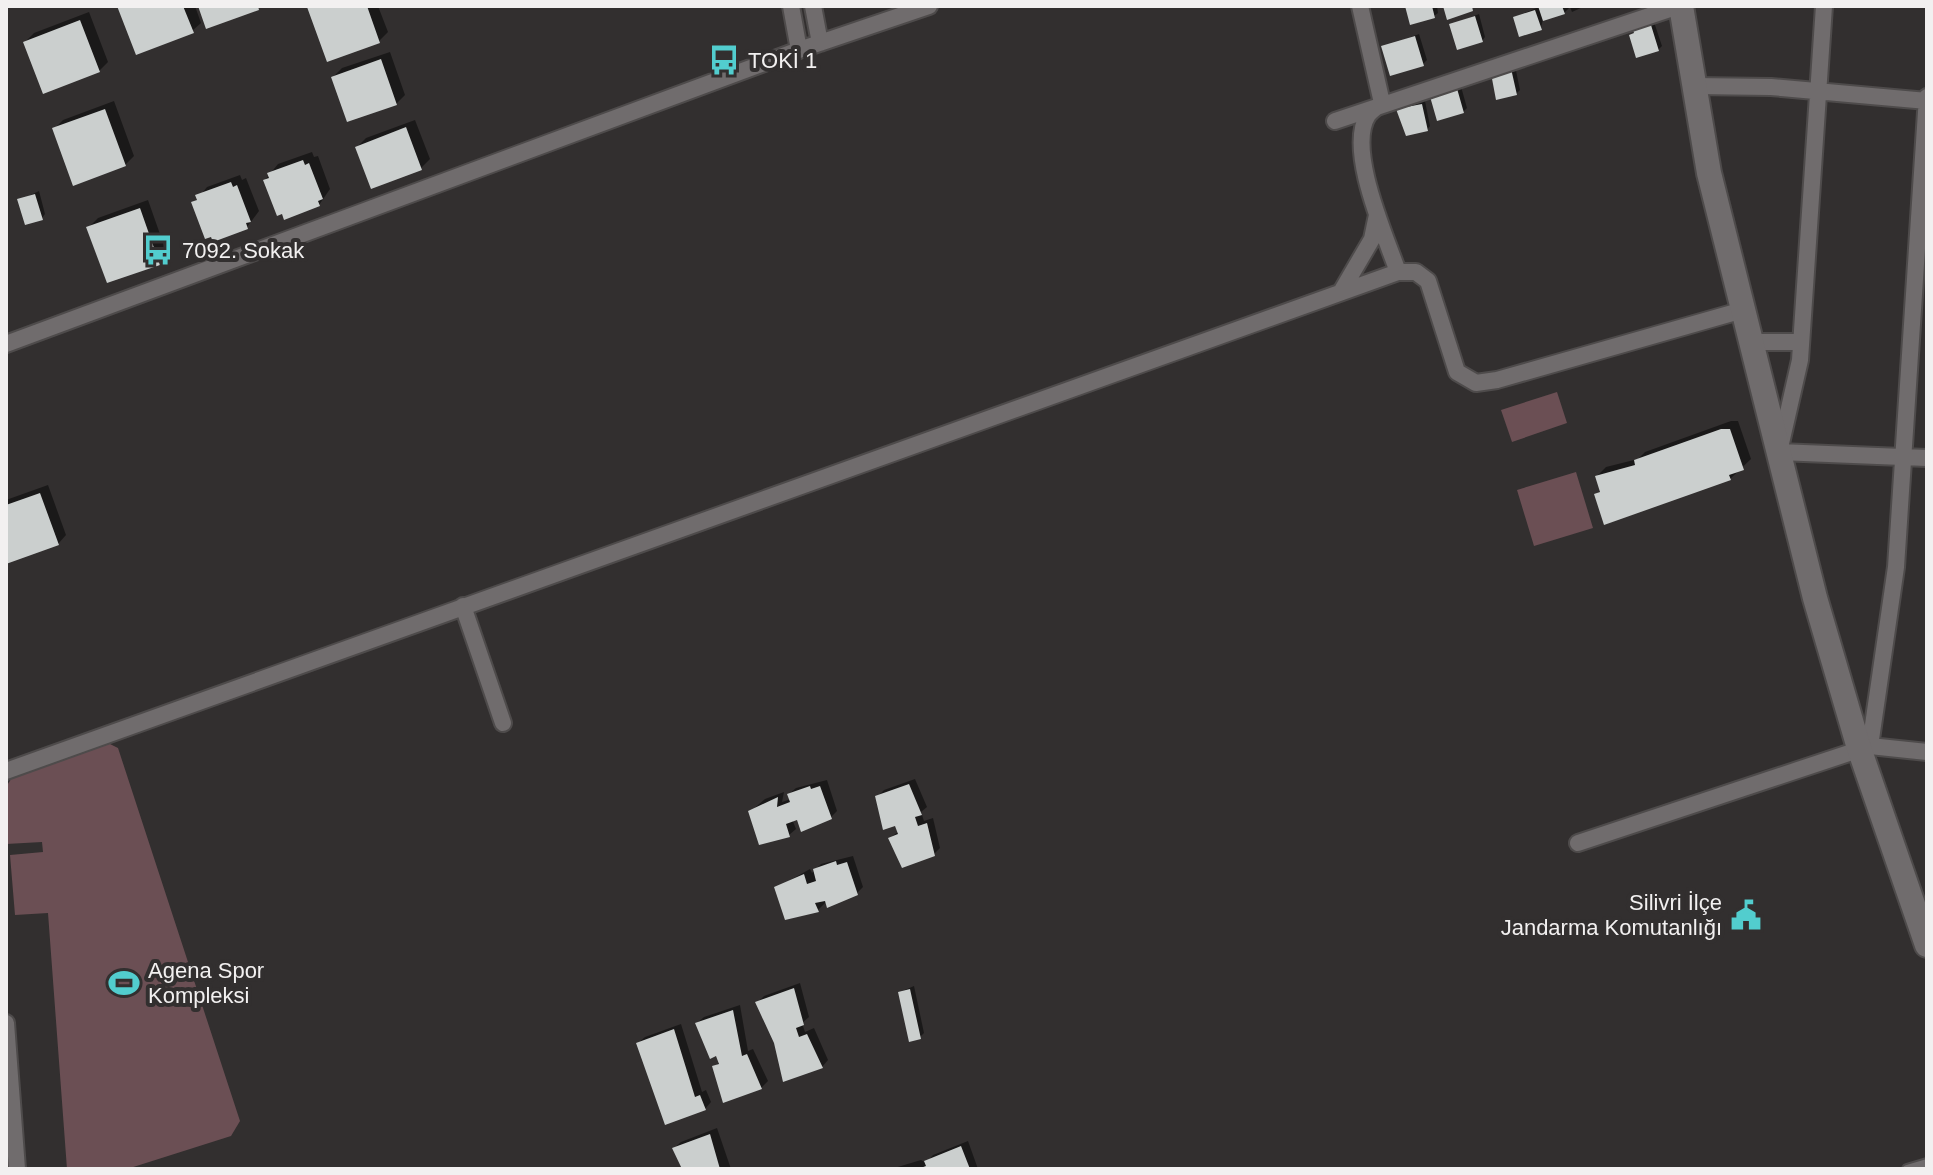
<svg xmlns="http://www.w3.org/2000/svg" width="1933" height="1175" viewBox="0 0 1933 1175" font-family="Helvetica,sans-serif">
<rect width="100%" height="100%" fill="#322f2f"/>
<path fill="#6b4f54" d="M1557 392 1567 423 1512 442 1501 410Z
M1576 472 1593 528 1534 546 1517 490Z
M108 743 118 748 240 1121 231 1136 127 1169H67L48 913 15 915 10 855 43 852 42 842 6 844V787L13 776Z"/>
<path fill="#0007" d="M119 6H195L201 23 192 31Z
M312 6H378L388 32 379 41Z
M1407 6H1437L1438 13 1434 16Z
M1585 6 1572 12 1570 7 1564 13 1543 19 1541 28 1515 17 1541 6Z
M89 12 108 62 99 71 25 42 34 33Z
M1479 14 1485 37 1482 41 1451 25Z
M1654 22 1662 46 1658 50 1636 30Z
M1419 34 1427 60 1423 64 1384 47Z
M390 52 405 95 396 104 333 77 342 68Z
M1514 61 1520 90 1516 94 1496 65Z
M1460 83 1467 108 1463 112 1431 94Z
M114 101 134 156 125 165 54 129 63 120Z
M1425 101 1430 126 1427 130 1398 110Z
M415 120 430 159 421 168 357 147 366 138Z
M312 152 314 157 318 156 330 189 319 205 265 180 278 164Z
M240 175 242 180 246 178 259 211 247 227 194 203 207 187Z
M39 191 45 214 42 218 20 200Z
M148 200 167 254 158 263 89 227 98 218Z
M1731 421H1738L1751 459 1730 479 1596 495 1602 489 1597 476 1606 467 1638 459 1645 452Z
M48 485 66 535 58 544 6 562V500Z
M915 779 927 807 921 812 924 821 933 818 940 848 934 854 890 838 899 831 877 797 884 790Z
M827 780 837 811 830 818 792 819 796 829 789 835 750 812 765 799 784 792 782 802 791 799 789 794 796 788Z
M853 856 863 887 857 893 827 901 817 911 797 917 776 888 810 869 812 873 821 864Z
M800 983 809 1017 802 1023 805 1032 814 1028 828 1060 822 1067 776 1043 758 1002 764 996Z
M914 986 924 1033 920 1037 900 992Z
M740 1005 748 1051 753 1049 768 1081 761 1088 715 1067 720 1061 697 1023 704 1017Z
M681 1024 702 1092 706 1090 711 1102 705 1109 638 1043 645 1037Z
M717 1128 731 1169H682L674 1148 681 1142Z
M968 1141 978 1169H891L921 1160 926 1163 933 1155Z"/>
<path fill="#cbcfce" d="M117 6H183L194 33 136 55Z
M198 6H258L259 10 206 29Z
M367 6 380 43 327 62 307 7Z
M1405 6H1432L1435 18 1410 25Z
M1443 6H1472L1473 11 1447 20Z
M1538 6H1562L1565 14 1543 21Z
M1535 10 1542 30 1519 37 1513 17Z
M1475 16 1483 42 1457 50 1449 24Z
M80 20 100 72 43 94 23 42Z
M1651 25 1659 51 1636 58 1629 35 1634 33 1633 30Z
M1415 36 1424 66 1390 76 1381 46Z
M381 59 397 105 347 122 331 77Z
M1510 64 1517 95 1496 100 1490 68Z
M1456 85 1464 113 1437 121 1429 93Z
M1422 104 1428 131 1406 136 1396 109Z
M105 109 126 166 73 186 52 128Z
M406 127 422 170 371 189 355 147Z
M303 160 305 165 309 163 323 199 318 201 320 206 284 220 282 214 277 216 263 180 269 178 267 173Z
M231 182 233 187 237 185 251 222 246 223 248 229 213 242 211 237 205 239 191 202 197 200 195 195Z
M35 194 43 220 25 225 17 199Z
M140 208 160 265 107 283 86 227Z
M1721 429H1730L1744 470 1729 475 1731 480 1604 525 1594 494 1600 492 1595 476 1635 465 1634 460Z
M40 493 59 545 6 564V505Z
M909 784 922 815 915 817 918 826 927 823 935 856 902 868 888 838 898 834 895 826 883 830 875 796Z
M810 786 811 789 820 786 832 819 801 832 797 820 786 824 790 837 759 845 748 811 778 797 777 807 790 802 787 794Z
M836 861 837 865 847 862 858 895 827 908 825 901 815 903 819 912 785 920 774 887 804 874 807 884 816 881 813 869Z
M794 988 804 1025 796 1028 799 1037 807 1034 823 1068 783 1082 774 1043 755 1002Z
M910 989 921 1039 909 1042 898 992Z
M733 1010 742 1056 747 1054 762 1089 723 1103 712 1066 719 1064 716 1056 710 1059 695 1023Z
M674 1029 695 1097 700 1095 706 1110 665 1125 636 1043Z
M710 1134 720 1169H682L672 1148Z
M961 1146 970 1169H918L926 1166 924 1161Z"/>
<g fill="none" stroke-linecap="round" stroke-linejoin="round">
<g stroke="#4e4b4b" stroke-width="12">
<path id="lane" d="M1907 1169 1927 1163"/>
</g>
<g stroke="#4e4b4b" stroke-width="20">
<path id="street" d="M791 6 799 50
M813 6 820 43
M1360 6 1382 103C1377 107 1371 111 1368 115 1346 149 1386 237 1398 272
M1824 6 1800 360 1779 452 1927 458
M1694 86 1771 87 1927 101
M1335 121 1679 6
M1341 292 1372 239 1377 215
M1751 342H1801
M6 344 799 50 929 6
M463 606 503 723
M1870 746 1927 752
M6 771 1398 272H1416L1428 281 1457 372 1476 383 1497 380 1743 310
M1578 843 1870 746 1896 567 1927 97
M6 1023 17 1169"/>
</g>
<g stroke="#4e4b4b" stroke-width="28">
<path id="secondary" d="M1681 6 1709 173 1815 598 1859 748 1927 945"/>
</g>
<use href="#lane" stroke="#706c6d" stroke-width="8"/>
<use href="#street" stroke="#706c6d" stroke-width="16"/>
<use href="#secondary" stroke="#706c6d" stroke-width="24"/>
</g>
<defs>
<g id="bus-bare" transform="scale(2.4)"><path d="M-5-6H5V4H4V6H2V4H-2V6H-4V4H-5ZM-3.5-4V0h7V-4ZM-3.5 1.2v1.5H-2V1.2ZM2 1.2v1.5H3.5V1.2Z" fill="#52cdce" stroke="#322f2f" stroke-width="2.5" paint-order="stroke"/></g>
<g id="civic-bare" transform="scale(2.4)"><path d="M-.6-6.5H3V-4.5H.6V-3L4-1V1h2V6H-6V1h2V-1L-.6-3ZM-1.2 2.5V6h2.4V2.5Z" fill="#52cdce" stroke="#322f2f" stroke-width="2.5" paint-order="stroke"/></g>
<g id="stadium-bare" transform="scale(2.4)"><path d="M0-5a6.5 5 0 1 0 0 10a6.5 5 0 1 0 0-10ZM-3.5-1.8h7v3.6h-7Z" fill="#52cdce" stroke="#322f2f" stroke-width="2.5" paint-order="stroke"/></g>
</defs>
<g fill-rule="evenodd">
<use href="#bus-bare" x="724" y="60"/>
<use href="#bus-bare" x="158" y="250"/>
<use href="#civic-bare" x="1746" y="915"/>
<use href="#stadium-bare" x="124" y="983"/>
</g>
<g text-anchor="middle" stroke-width="8" stroke-linejoin="round" paint-order="stroke">
<g font-size="22" fill="#f2f0f0" stroke="#322f2f" text-anchor="start">
<text x="748" y="68">TOKİ 1</text>
<text x="182" y="258">7092. Sokak</text>
<text x="1722" y="910" text-anchor="end">Silivri İlçe<tspan x="1722" dy="25">Jandarma Komutanlığı</tspan></text>
<text x="148" y="978">Agena Spor<tspan x="148" dy="25">Kompleksi</tspan></text>
</g>
</g>
<rect width="1933" height="1175" fill="none" stroke="#f2f0f0" stroke-width="16"/>
</svg>
